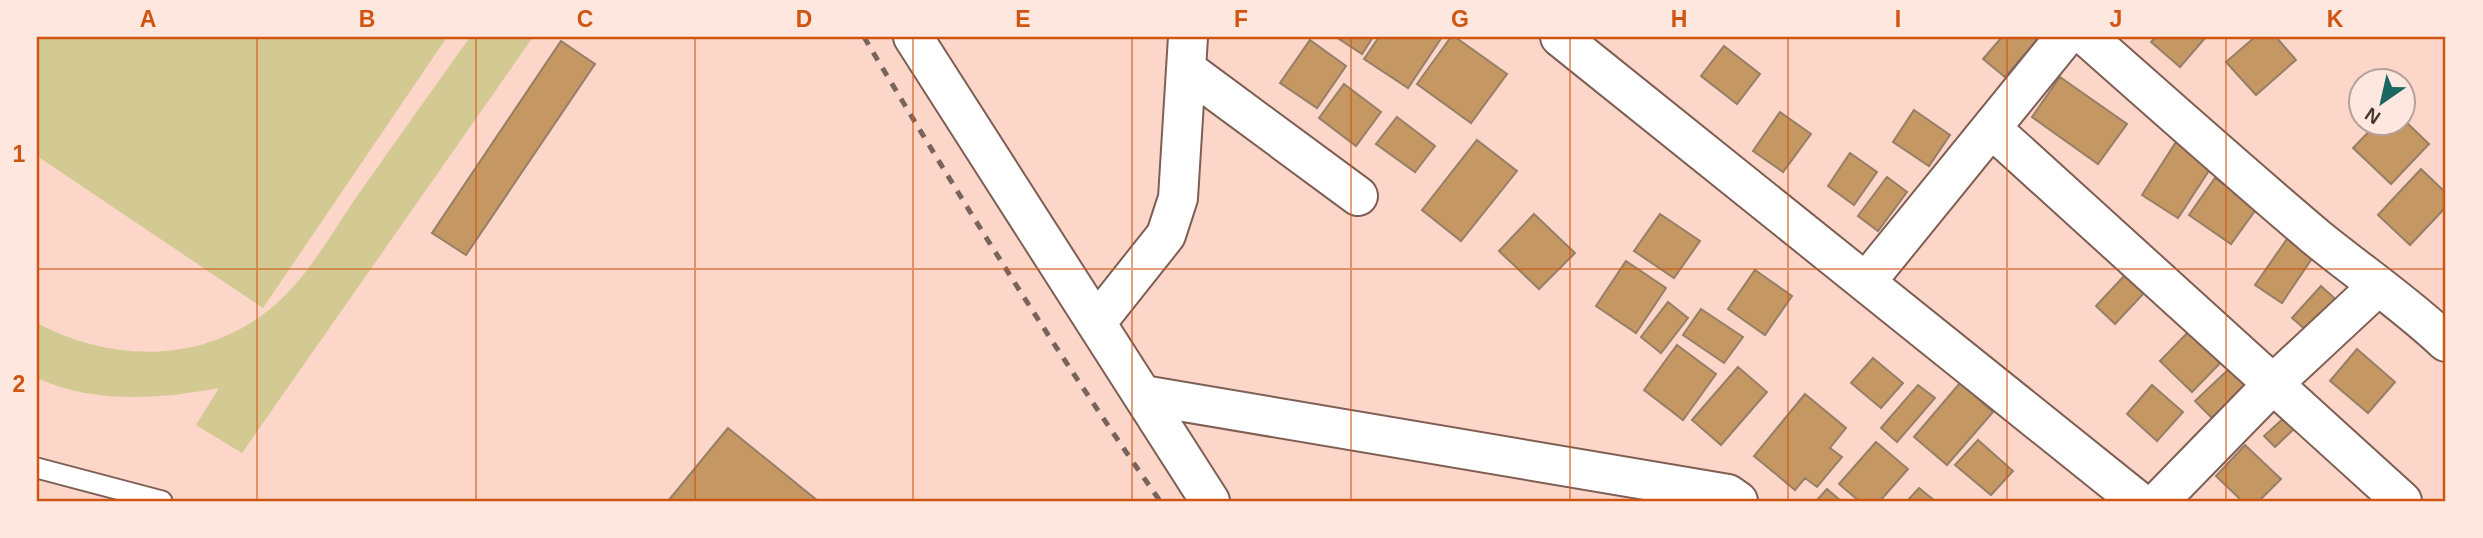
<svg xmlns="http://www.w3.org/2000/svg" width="2483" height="538" viewBox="0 0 2483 538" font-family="Arial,sans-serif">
<rect width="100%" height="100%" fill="#fbd6c9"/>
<path fill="#d3ca93" d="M37 37H447L263 308 37 156Z
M470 37H533L242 453 196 425 219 388C161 399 92 404 37 378V323C113 364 208 364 276 304 311 273 335 227 362 189 398 138 434 88 470 37Z"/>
<path fill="#c49763" stroke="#967f66" stroke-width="2" d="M1336 37H1373L1362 54Z
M1379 37H1442L1408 88 1364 59Z
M1451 37H1455L1507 74 1471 123 1417 84Z
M2002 37H2033L2037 40 2005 77 1983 59Z
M2156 37H2206L2180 67 2151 42Z
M2255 37H2276L2296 60 2256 95 2226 62Z
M1310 40 1346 66 1317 108 1280 83Z
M561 41 595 64 466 255 432 233Z
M1724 46 1760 74 1737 104 1701 76Z
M2060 77 2127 124 2098 164 2032 117Z
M1344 84 1381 112 1356 146 1319 118Z
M1914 110 1950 135 1929 166 1893 142Z
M1780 112 1811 134 1783 172 1753 151Z
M1397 117 1435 146 1415 172 1376 144Z
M2402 118 2429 144 2391 184 2353 148 2378 122H2402Z
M1477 140 1517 171 1461 241 1422 210Z
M2176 142 2212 166 2178 218 2142 195Z
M1850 153 1877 172 1854 205 1828 186Z
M2421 169 2446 193V207L2410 245 2378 215Z
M1887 177 1907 192 1878 231 1858 216Z
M2215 178 2257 208 2231 244 2189 215Z
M1534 214 1575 253 1539 289 1499 251Z
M1660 214 1700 241 1674 278 1634 251Z
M2289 236 2315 254 2282 303 2255 285Z
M1626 261 1666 288 1636 333 1596 306Z
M1755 270 1792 296 1765 335 1728 309Z
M2125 275 2144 293 2115 324 2096 306Z
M2321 286 2342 305 2314 337 2292 318Z
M1668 302 1688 318 1661 353 1641 337Z
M1701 309 1743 337 1724 363 1683 335Z
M2197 323 2229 354 2192 392 2160 361Z
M1677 345 1716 374 1683 420 1644 390Z
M2357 349 2395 382 2368 413 2330 381Z
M1873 358 1903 383 1881 408 1851 383Z
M1738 367 1767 392 1721 445 1692 420Z
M2230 368 2255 393 2220 426 2195 401Z
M1960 383 1993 412 1947 465 1914 437Z
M1918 385 1935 398 1897 442 1881 428Z
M2152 385 2183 412 2157 441 2127 414Z
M1805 394 1846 428 1830 448 1842 457 1817 487 1805 478 1795 490 1754 456Z
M2286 416 2296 427 2275 447 2264 436Z
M728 428 818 501H668Z
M1978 440 2013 471 1991 495 1955 465Z
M1876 442 1908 469 1880 501H1859L1839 484Z
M2245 445 2281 479 2259 501H2242L2216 476Z
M1919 488 1935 501H1907Z
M1827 489 1841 501H1816Z"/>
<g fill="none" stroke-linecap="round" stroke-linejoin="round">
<g stroke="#7f5f54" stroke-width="23">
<path id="service" d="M37 468 162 501"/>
</g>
<g stroke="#7f5f54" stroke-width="42">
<path id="minor" d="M913 37 1210 501
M1560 37 2138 501
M2087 37C2163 104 2239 172 2317 238 2360 273 2406 304 2446 342
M1186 69 1358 196
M1991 128 2402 501
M1866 282 2065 37
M1097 322 1166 235 1178 198 1188 37
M1143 395 1728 494 1738 501
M2159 501 2273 384 2377 287"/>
</g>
<use href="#service" stroke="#fff" stroke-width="19"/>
<use href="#minor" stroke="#fff" stroke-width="38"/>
<path stroke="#79645d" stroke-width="5" stroke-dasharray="9 9" stroke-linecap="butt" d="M864 37C958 195 1055 351 1160 501"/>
</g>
<path fill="none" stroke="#d05412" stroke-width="2" stroke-opacity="0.55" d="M257 37V501M476 37V501M695 37V501M913 37V501M1132 37V501M1351 37V501M1570 37V501M1788 37V501M2007 37V501M2226 37V501M37 269H2446"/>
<rect width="2483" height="538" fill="none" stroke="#fee7df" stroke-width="77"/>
<g transform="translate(2382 102) rotate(214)"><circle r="33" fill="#fee7df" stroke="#b5a19a" stroke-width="2"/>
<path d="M0-5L12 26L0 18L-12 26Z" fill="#1b6763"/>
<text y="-10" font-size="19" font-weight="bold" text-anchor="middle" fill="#473833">N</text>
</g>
<rect x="38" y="38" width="2406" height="462" fill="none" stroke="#d05412" stroke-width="2.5"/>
<g font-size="23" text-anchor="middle" font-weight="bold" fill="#d05412">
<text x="148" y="27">A</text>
<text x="367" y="27">B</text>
<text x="585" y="27">C</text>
<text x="804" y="27">D</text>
<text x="1023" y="27">E</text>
<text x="1241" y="27">F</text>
<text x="1460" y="27">G</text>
<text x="1679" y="27">H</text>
<text x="1898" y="27">I</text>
<text x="2116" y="27">J</text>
<text x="2335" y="27">K</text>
<text x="19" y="162">1</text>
<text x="19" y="392">2</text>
</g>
</svg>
